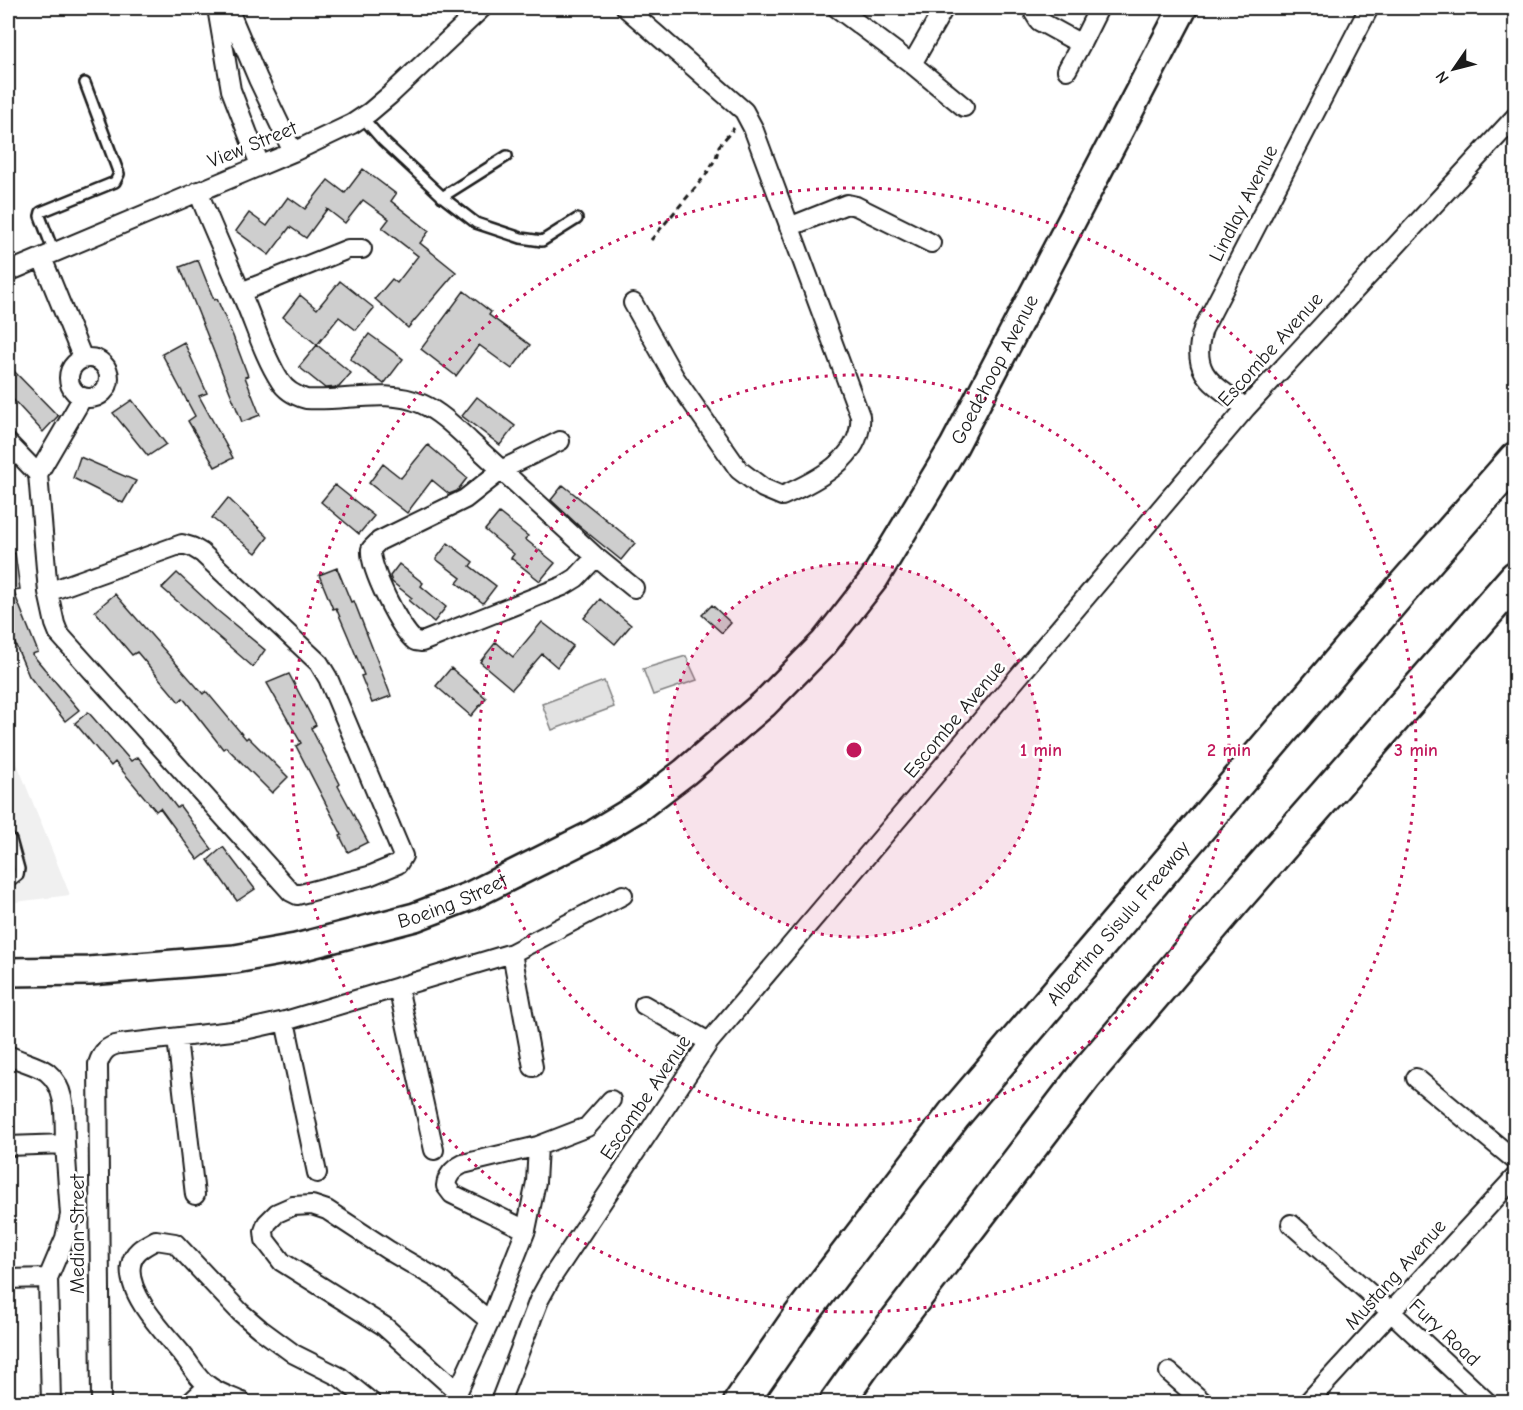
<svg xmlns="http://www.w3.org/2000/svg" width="1523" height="1410" viewBox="0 0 1523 1410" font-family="'Comic Neue',sans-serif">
<rect width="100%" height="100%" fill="#fff"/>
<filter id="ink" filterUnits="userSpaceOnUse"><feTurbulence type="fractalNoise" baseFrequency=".0167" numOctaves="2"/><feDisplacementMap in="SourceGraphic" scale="12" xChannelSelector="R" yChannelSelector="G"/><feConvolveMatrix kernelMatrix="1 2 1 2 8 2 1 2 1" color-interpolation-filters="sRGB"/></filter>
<g filter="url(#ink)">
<path fill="#f0f0f0" d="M8 741 70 895 8 903Z"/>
<path fill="#e2e2e2" stroke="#7f7f7f" stroke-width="1.5" d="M686 656 697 680 653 695 643 669Z
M604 681 614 707 552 730 542 704Z"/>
<path fill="#cecece" stroke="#1c1c1c" stroke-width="1.5" d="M363 169 396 194 391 201 429 231 420 243 456 272 408 328 375 299 392 279 397 283 418 256 382 228 389 219 363 200 345 223 327 209 306 238 290 227 269 255 236 231 249 213 267 226 288 197 305 209 328 180 345 193Z
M198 260 214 300 217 299 233 336 248 376 245 377 260 415 242 422 180 267Z
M340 281 374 308 356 330 339 317 317 345 283 317 300 295 317 309Z
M464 291 491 312 489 315 530 345 512 369 479 345 456 376 421 349Z
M369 334 403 359 384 384 350 359Z
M184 342 207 393 199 396 233 458 215 467 188 421 195 416 162 354Z
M317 345 351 373 339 387 325 388 299 367Z
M8 365 58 416 43 432 8 394Z
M477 397 515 426 500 445 462 416Z
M132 400 166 444 148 456 113 413Z
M428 445 467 478 457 491 449 494 432 480 407 513 369 483 383 464 401 478Z
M80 457 136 481 123 503 73 478Z
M335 485 374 516 359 534 321 502Z
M563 485 635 543 621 560 579 526 551 500Z
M228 498 268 537 256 553 212 518Z
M499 513 528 536 525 539 555 563 540 581 511 558 514 554 485 530Z
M448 543 473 562 470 566 496 586 483 603 457 583 461 578 436 559Z
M15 553 20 589 13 590 38 652 32 654 79 710 65 721 29 676 8 627V554Z
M399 564 423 583 421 586 446 607 434 622 409 601 412 598 392 582 390 576Z
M337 568 351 602 354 601 391 696 372 703 361 676 364 675 348 636 336 608 333 609 319 575Z
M177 573 218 611 265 650 253 667 162 588Z
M115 594 203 694 206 691 246 739 248 737 288 777 272 793 226 747 223 749 183 698 179 702 137 652 132 655 95 611Z
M600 599 631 625 615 644 584 618Z
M712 605 731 623 722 633 702 615Z
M542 622 573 646 557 667 542 654 512 689 480 662 496 642 513 657Z
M451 668 486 698 471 716 436 686Z
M289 674 316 725 311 728 340 784 338 786 368 842 348 852 340 836 342 835 296 746 301 743 267 683Z
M88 712 131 761 138 757 177 808 180 806 212 849 198 860 160 808 156 811 115 762 111 766 75 723Z
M223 847 255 889 237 901 208 860Z"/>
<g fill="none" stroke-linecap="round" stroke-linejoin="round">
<g stroke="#1c1c1c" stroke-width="14">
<path id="service" d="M362 117 383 141 445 199 476 223 521 238 542 241 577 219
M442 197 507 156
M54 253 40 216 41 212 115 182 119 174 85 83
M8 883 18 875 19 869 11 840"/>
</g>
<g stroke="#1c1c1c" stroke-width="22">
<path id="minor" d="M217 8 231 90 260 165
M228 8 258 79 293 152
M626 8 744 111 753 128 860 416C864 458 814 482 782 496L763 488 739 470 675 378 633 303
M837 8 912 64 964 107
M1035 8 1034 13 1039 21 1081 44 1067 70
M1081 44 1099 8
M912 64 944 8
M198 191C211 226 227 258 241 293 254 321 263 355 280 381 286 391 296 396 306 399 344 402 387 388 422 404 440 412 456 428 470 441L596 557 634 588
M789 227 847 204 856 206 931 243
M42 258 83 359
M8 272 293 152 352 124 370 112 390 95 482 8
M241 292 348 249H362
M69 378a20 20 0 1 1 40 0a20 20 0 1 1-40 0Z
M1246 408C1214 384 1189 375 1203 329L1369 8
M560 441 503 469 465 499 379 541 371 549C369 567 400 630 415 641L422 642 563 586 576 578 596 557
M8 443 38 474
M48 592 182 544 192 547 202 553 319 663 328 678 403 856 398 864 369 876 297 895 291 892 59 634 55 624 48 592 38 474 83 397
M512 953 533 1067
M398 987 434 1150
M644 1005 709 1042
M285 1021 317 1173
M177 1038 195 1195
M8 1055C19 1061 37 1065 47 1072 68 1089 64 1120 65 1144L8 1146
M1416 1078 1516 1161
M538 1146 587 1127 611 1100
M1291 1224 1391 1312 1487 1402
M48 1278 65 1238 70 1215 65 1144
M8 1279 48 1278 51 1402
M1169 1372 1203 1402
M458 1392 384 1326 282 1262 265 1240 264 1231 267 1223 277 1213 293 1206 312 1205 327 1210 388 1250 441 1281 490 1321
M454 1400 490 1321 526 1230 536 1182 538 1146 463 1164C453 1169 447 1175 446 1186L452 1194 526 1230
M101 1402 98 1064C102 1052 107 1046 120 1044L249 1029 285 1021 512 953 623 895
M191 1402 208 1386
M242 1402C231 1397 218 1393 209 1386 199 1380 192 1367 185 1358 167 1335 126 1296 131 1265 133 1251 145 1246 156 1240L175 1243 240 1312 260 1329 294 1354 340 1377 371 1402
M500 1402 539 1300 550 1280 709 1042 1246 408 1516 116
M1308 1402 1516 1176"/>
</g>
<g stroke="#1c1c1c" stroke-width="32">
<g id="secondary">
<path id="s1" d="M8 972 89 971 235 959 296 948 415 917 470 896 594 834 639 807 685 772 764 704 824 643 874 579 954 446 1183 8"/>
</g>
</g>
<g stroke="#1c1c1c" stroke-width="38">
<g id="motorway">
<path id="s2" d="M741 1402 799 1318 954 1115 1401 590 1516 459"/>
<path d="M837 1402 864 1364 1085 1075 1234 900 1516 578"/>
</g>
</g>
<path stroke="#1c1c1c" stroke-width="3" stroke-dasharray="6 4.5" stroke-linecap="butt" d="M651 240 705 176 716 158 719 146 734 128"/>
<use href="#service" stroke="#fff" stroke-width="9"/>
<use href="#minor" stroke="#fff" stroke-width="18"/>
<use href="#secondary" stroke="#fff" stroke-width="27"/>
<use href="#motorway" stroke="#fff" stroke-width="33"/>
</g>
</g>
<circle cx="854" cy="750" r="187" fill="#c2185b" fill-opacity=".12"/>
<g fill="none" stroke="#c2185b" stroke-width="3" stroke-dasharray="3 6">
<circle cx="854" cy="750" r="187"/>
<circle cx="854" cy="750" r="375"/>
<circle cx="854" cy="750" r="562"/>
</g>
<g text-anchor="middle" stroke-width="5" stroke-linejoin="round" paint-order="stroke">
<g font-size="20" fill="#1c1c1c" stroke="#fff">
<text transform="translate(252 144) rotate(-22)" y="7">View Street</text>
<text transform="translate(1243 203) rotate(-63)" y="7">Lindlay Avenue</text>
<text transform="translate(1270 349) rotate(-48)" y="7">Escombe Avenue</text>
<text dy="7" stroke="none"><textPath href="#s1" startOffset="1233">Goedehoop Avenue</textPath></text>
<text transform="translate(954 719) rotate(-50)" y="7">Escombe Avenue</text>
<text dy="7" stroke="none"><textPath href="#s1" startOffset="453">Boeing Street</textPath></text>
<text dy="7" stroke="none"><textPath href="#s2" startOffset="610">Albertina Sisulu Freeway</textPath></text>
<text transform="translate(645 1097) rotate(-56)" y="7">Escombe Avenue</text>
<text transform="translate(77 1234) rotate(-90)" y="7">Median Street</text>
<text transform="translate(1395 1274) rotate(-48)" y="7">Mustang Avenue</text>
<text transform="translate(1445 1332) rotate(43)" y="7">Fury Road</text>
</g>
</g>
<circle cx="854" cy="750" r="9" fill="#c2185b" stroke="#fff" stroke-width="3"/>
<g font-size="18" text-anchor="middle" font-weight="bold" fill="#c2185b" stroke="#fff" stroke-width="5" stroke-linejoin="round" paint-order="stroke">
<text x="1041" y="756">1 min</text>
<text x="1229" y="756">2 min</text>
<text x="1416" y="756">3 min</text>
</g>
<rect width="1523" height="1410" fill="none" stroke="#fff" stroke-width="30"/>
<rect x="15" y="15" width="1493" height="1380" fill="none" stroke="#1c1c1c" stroke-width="2" filter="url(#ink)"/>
<g transform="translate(1454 69) rotate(235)" stroke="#ffffff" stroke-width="4.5" paint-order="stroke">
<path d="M0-4.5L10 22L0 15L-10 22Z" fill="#1c1c1c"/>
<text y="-9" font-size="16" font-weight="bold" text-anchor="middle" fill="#1c1c1c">N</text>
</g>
</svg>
